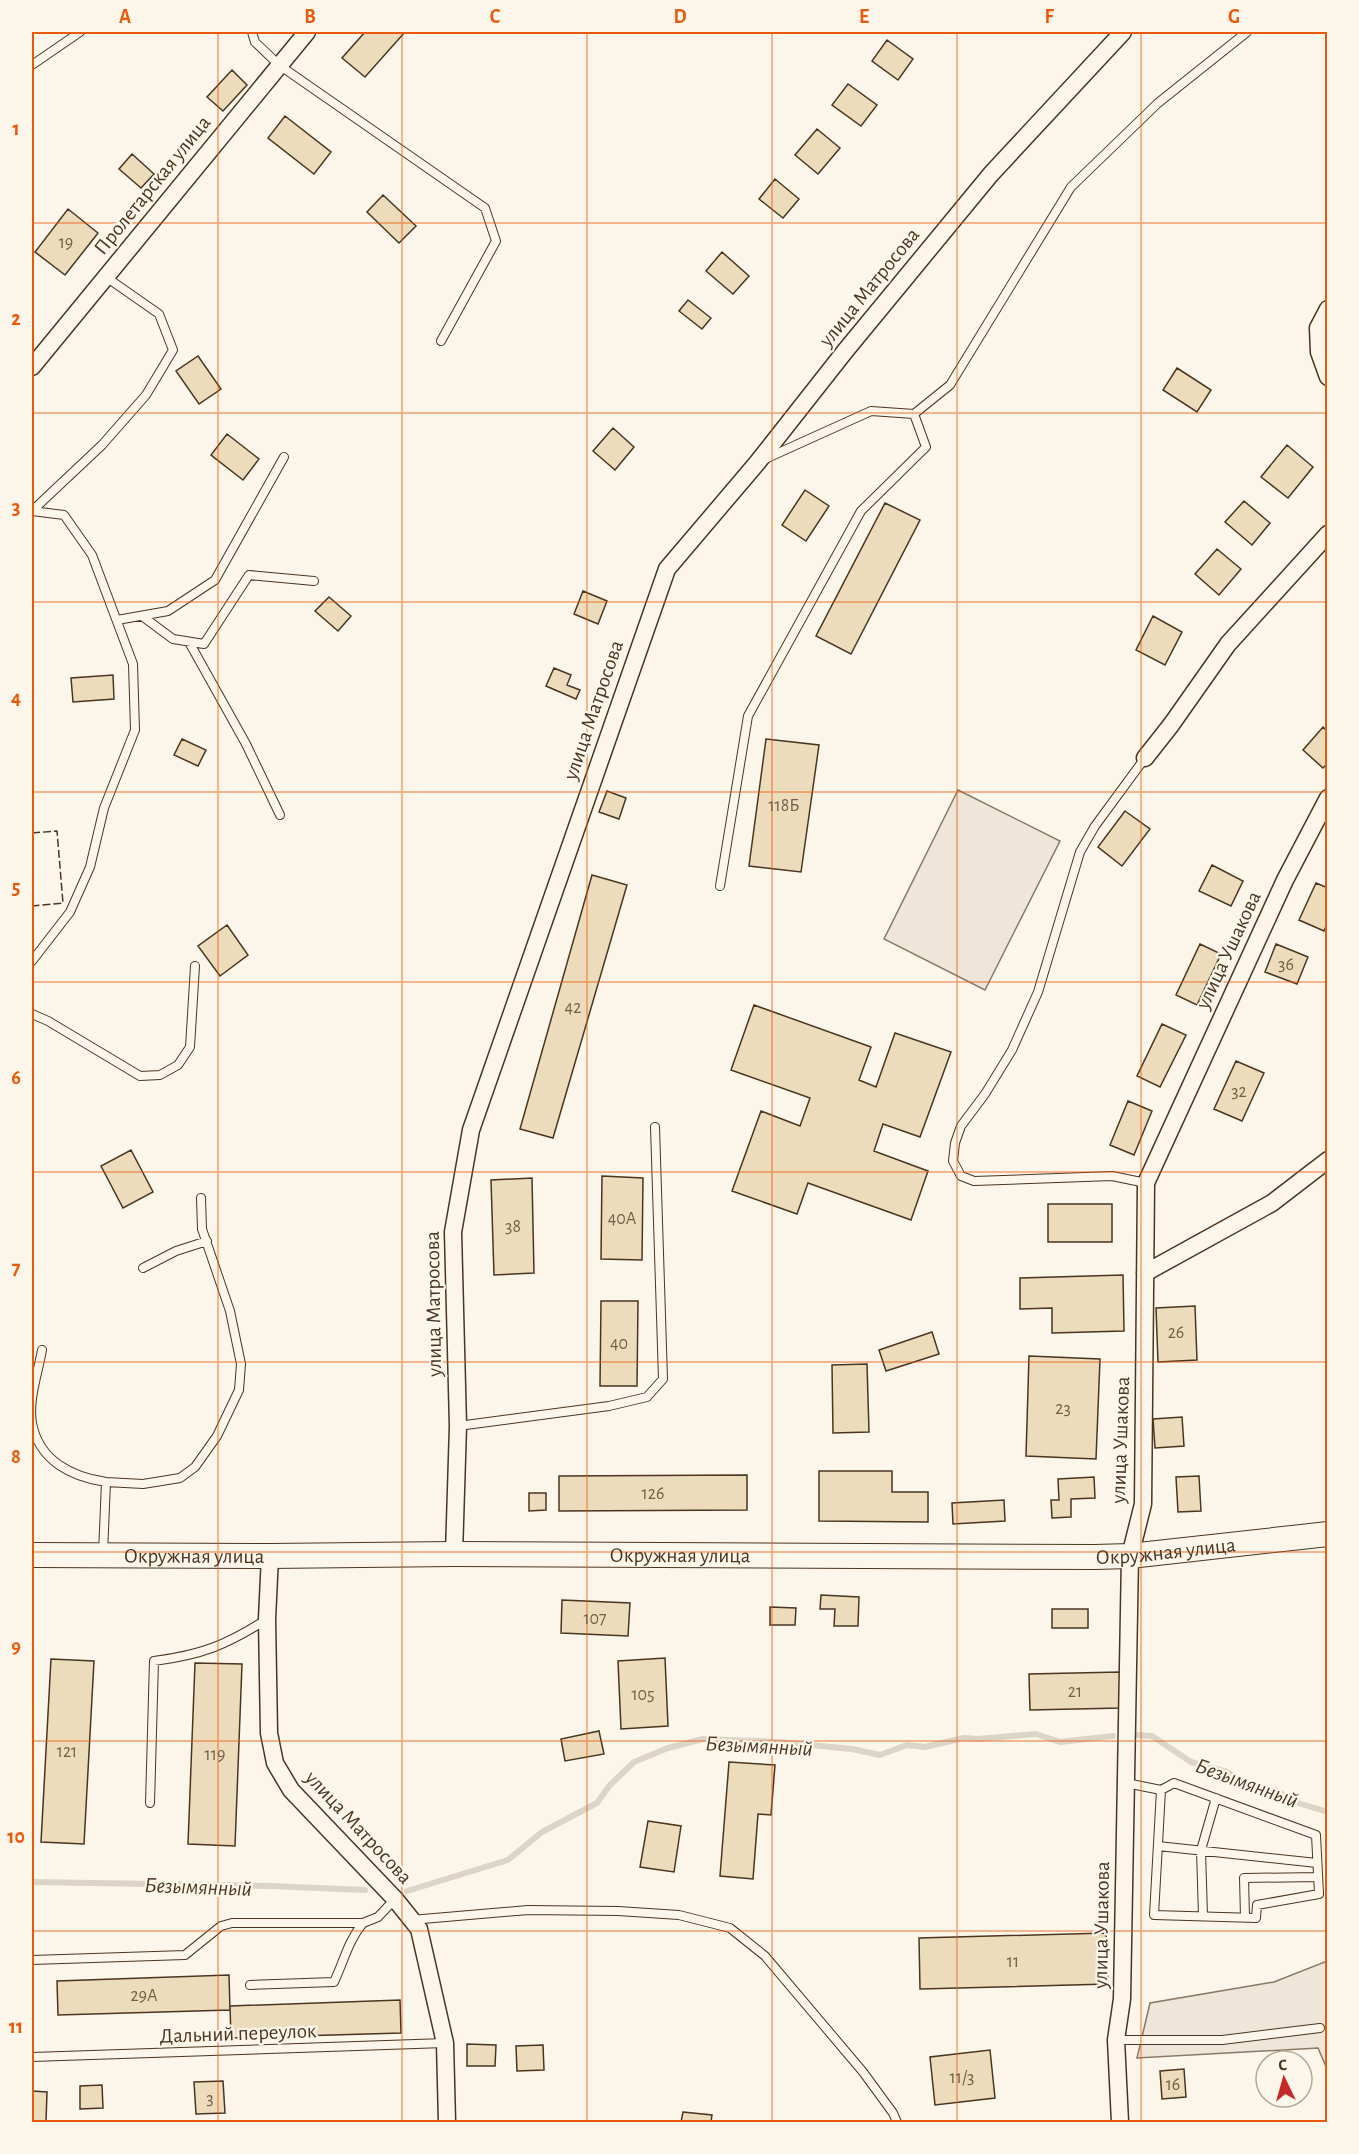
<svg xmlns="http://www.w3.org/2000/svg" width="1359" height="2154" viewBox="0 0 1359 2154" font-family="'Alegreya Sans',sans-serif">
<rect width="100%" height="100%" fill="#fbf6e9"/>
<path fill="#ede6d9" stroke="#887966" stroke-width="1.5" d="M958 790 1060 841 985 990 884 939Z
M1327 1961V2069L1318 2048 1137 2058 1150 2003 1274 1982Z"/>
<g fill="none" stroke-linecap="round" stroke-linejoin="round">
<path stroke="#dcd4c6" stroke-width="6" d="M1136 1735 1152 1736 1191 1762 1227 1772 1253 1787 1277 1791 1298 1803 1328 1812
M32 1882 270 1886 365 1890
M407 1891 508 1860 542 1832 597 1803 610 1785 634 1762 668 1748 703 1739 780 1742 852 1749 880 1755 907 1745 925 1747 964 1738 978 1739 1036 1734 1060 1742 1113 1736"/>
</g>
<path fill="#ecdcbc" stroke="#4a3520" stroke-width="1.5" d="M365 32H405L365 77 342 58Z
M887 40 913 59 898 80 872 61Z
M232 70 247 85 223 111 207 97Z
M848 84 877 105 861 126 832 105Z
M285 116 331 152 314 174 268 138Z
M817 129 840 148 818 174 795 155Z
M132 154 154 174 141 188 119 169Z
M775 179 799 199 783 218 759 199Z
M383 195 416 226 399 243 367 212Z
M68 209 98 233 65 275 35 252Z
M722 252 749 276 733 294 706 271Z
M688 300 711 318 702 329 679 311Z
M198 356 221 389 199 404 176 371Z
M1177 368 1211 390 1197 412 1163 390Z
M613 428 634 447 615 470 593 451Z
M227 434 259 459 243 480 211 455Z
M1287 445 1313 467 1288 498 1261 477Z
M805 490 829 506 806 541 782 525Z
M1244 501 1270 523 1252 545 1225 522Z
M885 503 920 520 851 654 816 636Z
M1217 549 1241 569 1219 595 1195 574Z
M583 591 607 601 598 624 574 614Z
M329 597 351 616 338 631 315 611Z
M1153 616 1182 632 1165 665 1136 650Z
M554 668 571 675 567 685 580 690 576 699 546 686Z
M113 675 114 699 73 702 71 678Z
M1323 727 1328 732V763L1323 768 1303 750Z
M182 739 206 750 198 766 174 755Z
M766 739 819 745 801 872 749 866Z
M607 791 626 798 619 819 599 812Z
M1125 811 1150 829 1122 866 1098 847Z
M1212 865 1243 881 1231 906 1199 891Z
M592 875 627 885 553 1138 520 1129Z
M1316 883 1328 888V922L1324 931 1299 920Z
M227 925 248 955 220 976 198 946Z
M1200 944 1221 954 1197 1005 1176 995Z
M1276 944 1308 957 1297 984 1265 972Z
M754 1005 871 1047 859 1080 876 1087 895 1033 951 1052 920 1137 883 1124 874 1151 928 1171 911 1220 808 1183 797 1214 732 1191 761 1111 800 1126 810 1098 731 1070Z
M1162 1024 1186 1035 1160 1087 1137 1076Z
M1236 1061 1264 1073 1242 1121 1214 1109Z
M1128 1101 1152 1111 1134 1155 1110 1145Z
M131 1150 153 1192 123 1208 101 1166Z
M602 1176 643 1178 642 1260 601 1259Z
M532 1178 534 1273 494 1275 491 1180Z
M1048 1204H1112V1242H1048Z
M1123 1275 1124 1331 1052 1333V1308L1020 1309V1278Z
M601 1301H638L637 1386H600Z
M1195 1306 1197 1360 1158 1362 1156 1308Z
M932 1332 939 1354 886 1371 879 1350Z
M1029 1356 1100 1359 1096 1459 1026 1456Z
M867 1364 869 1432 833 1433 832 1365Z
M1182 1417 1184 1446 1155 1448 1153 1419Z
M819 1471H892V1492H928V1522L819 1521Z
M747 1475V1510L559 1511V1476Z
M1199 1476 1201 1511 1178 1512 1176 1477Z
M1094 1477 1095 1498 1071 1499V1517L1052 1518 1051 1500H1059L1058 1479Z
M529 1493H546V1510L529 1511Z
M1004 1500 1005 1521 953 1524 952 1503Z
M821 1595 859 1597 858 1626H834L835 1609H820Z
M562 1600 630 1603 628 1636 561 1633Z
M770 1607 796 1608 795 1625H770Z
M1052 1609H1088V1628H1052Z
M665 1658 668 1726 621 1729 618 1661Z
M51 1659 94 1661 84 1844 41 1842Z
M195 1663 242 1664 235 1846 188 1844Z
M1120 1672 1121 1708 1030 1710 1029 1674Z
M599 1731 604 1754 565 1761 561 1739Z
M729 1762 775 1765 771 1815 758 1814 753 1879 720 1876Z
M648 1821 681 1826 674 1872 640 1867Z
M1106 1933 1108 1984 920 1989 919 1938Z
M229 1975 230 2010 58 2015 57 1981Z
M400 2000 401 2033 231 2038 230 2006Z
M467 2044 496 2045 495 2066H467Z
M543 2045 544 2070 517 2071 516 2046Z
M990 2050 995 2098 935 2105 930 2057Z
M1184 2069 1186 2097 1162 2099 1160 2071Z
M223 2081 225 2113 196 2114 194 2082Z
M102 2085 103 2108 80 2109V2086Z
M32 2091 47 2092 46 2122H32Z
M683 2112 712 2115 711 2122H681Z"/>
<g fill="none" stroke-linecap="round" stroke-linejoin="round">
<g stroke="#4a3520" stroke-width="10">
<path id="lane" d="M252 32 255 42 279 65 485 208 496 241 441 341
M32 65 80 32
M914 414 950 385 1071 187 1158 103 1247 32
M32 511 64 515 92 555 133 664 135 730 104 808 90 867 70 912 32 961
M32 511 102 445 146 395 173 350 159 314 106 277
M142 616 173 639 204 644 249 575 314 581
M117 620 168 611 215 580 284 457
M189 642 246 744 280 815
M1145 758 1095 826 1080 852 1038 992 1012 1050 985 1094 961 1126 955 1143 953 1161 961 1176 974 1181 1112 1176 1146 1183
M720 886 748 716 861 511 926 447 914 414 871 411 765 459
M32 1014 48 1021 140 1076 160 1075 178 1065 190 1047 195 966
M143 1268 176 1251 207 1241
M42 1350C38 1373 28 1400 32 1423 39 1461 72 1477 106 1482
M458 1426 609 1406 647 1397 663 1379 655 1127
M103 1554 106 1482 143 1484 180 1478 195 1467 217 1436 239 1390 241 1364 230 1311 202 1229 201 1198
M1126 1783 1161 1790 1174 1783 1316 1835 1319 1894 1257 1905 1256 1918 1154 1915 1161 1790
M150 1803 154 1661C201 1655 227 1645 267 1619
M1158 1846 1317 1863
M1203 1916 1201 1850 1216 1798
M1245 1917 1244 1878 1318 1877
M411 1920 528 1910 618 1911 679 1915 730 1928 765 1956 863 2072 893 2113 897 2122
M32 1960 185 1955 221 1926 232 1923H363L378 1917 395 1899
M250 1985 334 1982C344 1961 348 1941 363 1923
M1116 2040H1222L1320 2028
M32 2057 445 2043"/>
</g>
<g stroke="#4a3520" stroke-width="19">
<path id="street" d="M1328 309 1318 328 1319 352 1328 377
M32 367 307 32
M1145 758 1171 725 1228 644 1328 534
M1145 1273 1272 1203 1328 1160
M454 1554 458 1426 453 1232 471 1130 667 569 757 463 846 350 991 174 1123 32
M270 1556 267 1619 269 1733 275 1763 291 1790 395 1899 419 1929 445 2043 447 2122
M1120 2122 1116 2040 1122 1999 1130 1556 1143 1504 1146 1183 1285 880 1328 798"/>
</g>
<g stroke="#4a3520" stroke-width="26">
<g id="secondary">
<path id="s1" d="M32 1555 270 1556 454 1554 1094 1557 1130 1556 1328 1534"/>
</g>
</g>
<use href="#lane" stroke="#fbf6e9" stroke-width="8"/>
<use href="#street" stroke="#fbf6e9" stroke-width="16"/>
<use href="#secondary" stroke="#fbf6e9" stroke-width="24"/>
<path stroke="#4a3520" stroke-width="1.5" stroke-dasharray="8 3" stroke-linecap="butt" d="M32 833 57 831 63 903 32 906"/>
</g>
<path fill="none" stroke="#e8590c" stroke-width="1.5" stroke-opacity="0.55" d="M218 32V2122M402 32V2122M587 32V2122M772 32V2122M957 32V2122M1141 32V2122M32 223H1328M32 413H1328M32 602H1328M32 792H1328M32 982H1328M32 1172H1328M32 1362H1328M32 1552H1328M32 1741H1328M32 1931H1328"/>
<g text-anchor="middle" stroke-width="4.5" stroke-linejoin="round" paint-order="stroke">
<g font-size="18" fill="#725f47">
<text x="66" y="248">19</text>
<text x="784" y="811">118Б</text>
<text x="1286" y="970">36</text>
<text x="573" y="1013">42</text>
<text x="1239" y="1097">32</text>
<text x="622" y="1224">40А</text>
<text x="513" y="1232">38</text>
<text x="1176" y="1338">26</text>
<text x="619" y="1349">40</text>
<text x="1063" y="1414">23</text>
<text x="653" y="1499">126</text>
<text x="595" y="1624">107</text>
<text x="1075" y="1697">21</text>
<text x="643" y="1700">105</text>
<text x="67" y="1757">121</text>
<text x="215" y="1760">119</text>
<text x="1013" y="1967">11</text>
<text x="144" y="2001">29А</text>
<text x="962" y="2083">11/3</text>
<text x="1173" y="2090">16</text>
<text x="210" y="2104">3</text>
</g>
<g font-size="21" fill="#4a3520" stroke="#fbf6e9">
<text transform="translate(152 185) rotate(-51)" y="7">Пролетарская улица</text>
<text transform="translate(869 287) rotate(-51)" y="7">улица Матросова</text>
<text transform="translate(593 710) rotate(-71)" y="7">улица Матросова</text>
<text transform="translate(1228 950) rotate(-65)" y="7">улица Ушакова</text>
<text transform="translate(433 1304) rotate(-91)" y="7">улица Матросова</text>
<text transform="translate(1120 1440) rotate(-88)" y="7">улица Ушакова</text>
<text dy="7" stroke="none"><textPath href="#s1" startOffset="1134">Окружная улица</textPath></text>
<text dy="7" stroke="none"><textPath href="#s1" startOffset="162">Окружная улица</textPath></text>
<text dy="7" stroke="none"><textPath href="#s1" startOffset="648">Окружная улица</textPath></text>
<text transform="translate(359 1827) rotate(47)" y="7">улица Матросова</text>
<text transform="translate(1101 1925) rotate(-89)" y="7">улица Ушакова</text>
<text transform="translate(238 2033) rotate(-2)" y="7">Дальний переулок</text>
</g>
<g font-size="22" font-style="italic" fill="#4a3520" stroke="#fbf6e9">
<text transform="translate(759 1745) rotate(3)" y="8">Безымянный</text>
<text transform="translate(1247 1782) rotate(20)" y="8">Безымянный</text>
<text transform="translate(198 1886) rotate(2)" y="8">Безымянный</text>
</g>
</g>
<rect width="1359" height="2154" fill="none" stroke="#fbf6e9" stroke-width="66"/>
<g transform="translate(1284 2079) rotate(355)"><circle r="28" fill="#fbf6e9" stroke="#b4a999" stroke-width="1.5"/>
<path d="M0-4.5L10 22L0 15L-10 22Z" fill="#c62828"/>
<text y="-9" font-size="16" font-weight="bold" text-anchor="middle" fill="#4a3520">С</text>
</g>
<rect x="33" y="33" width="1293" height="2088" fill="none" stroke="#e8590c" stroke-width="2"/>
<g font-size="20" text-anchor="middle" font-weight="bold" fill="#e8590c">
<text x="125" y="23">A</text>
<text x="310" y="23">B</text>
<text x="495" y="23">C</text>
<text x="680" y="23">D</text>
<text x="864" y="23">E</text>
<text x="1049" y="23">F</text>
<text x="1234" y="23">G</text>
<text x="16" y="135">1</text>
<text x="16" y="325">2</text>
<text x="16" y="514">3</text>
<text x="16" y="704">4</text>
<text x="16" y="894">5</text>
<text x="16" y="1084">6</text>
<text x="16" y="1274">7</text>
<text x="16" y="1463">8</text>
<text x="16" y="1653">9</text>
<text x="16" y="1843">10</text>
<text x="16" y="2033">11</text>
</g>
</svg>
